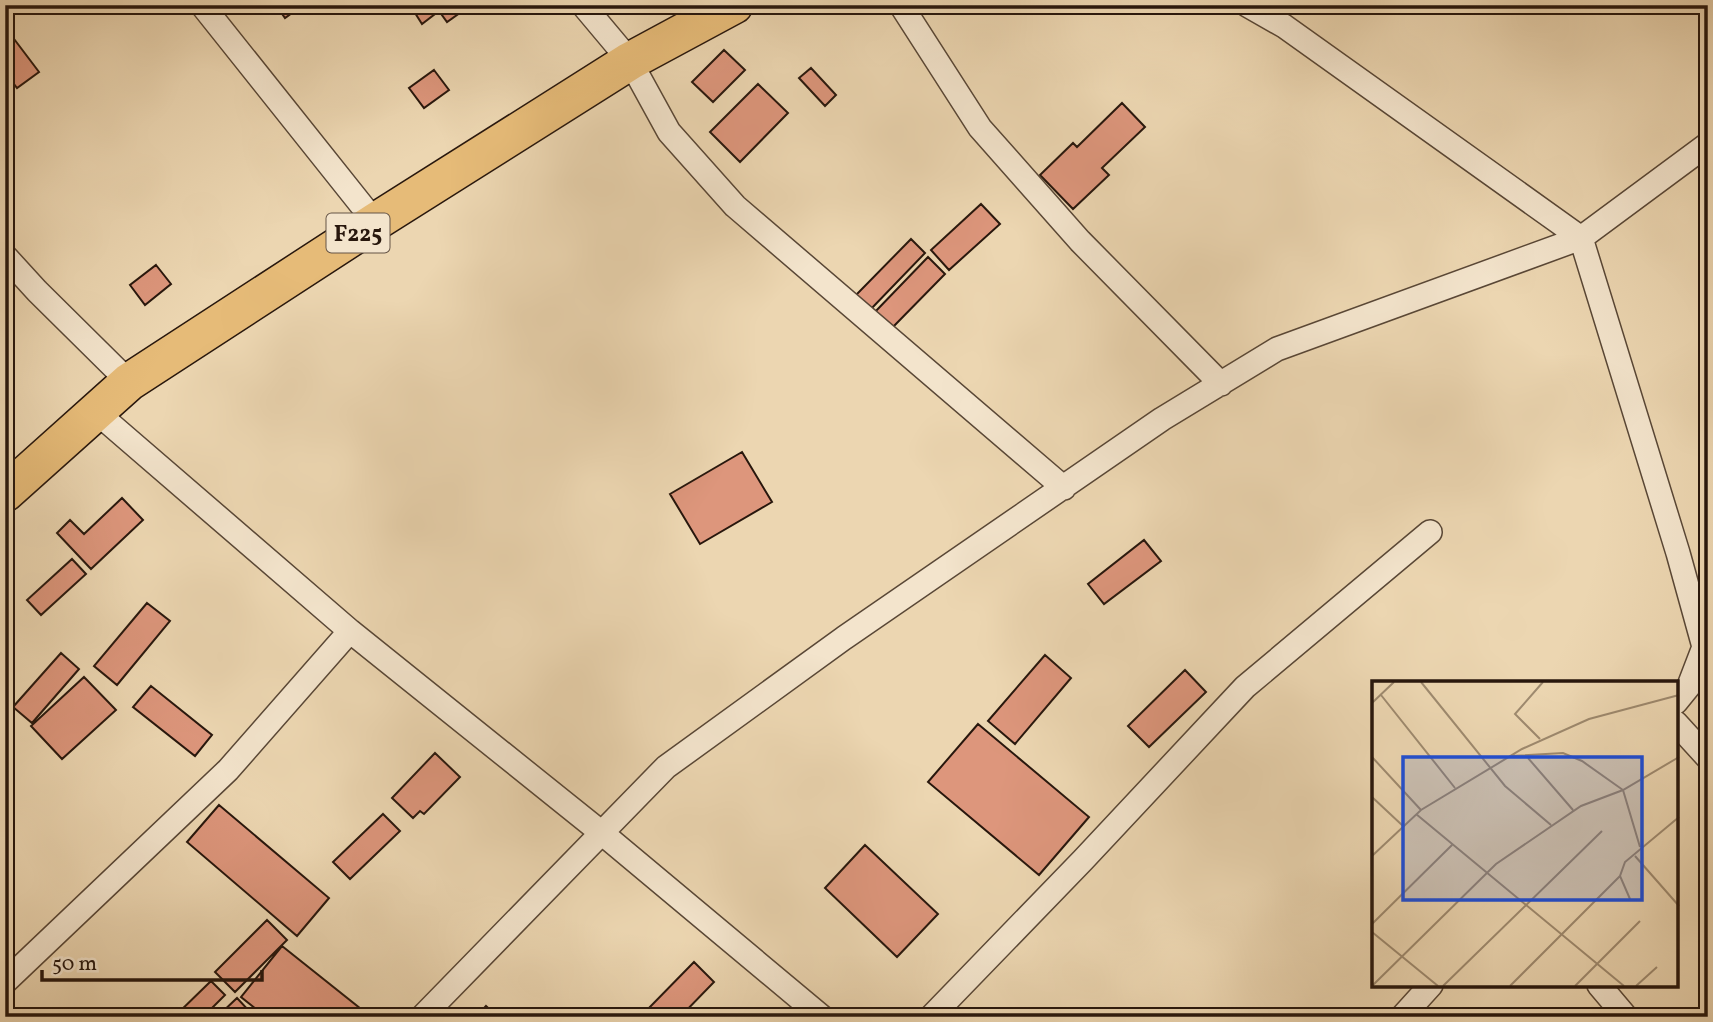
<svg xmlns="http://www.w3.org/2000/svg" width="1713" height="1022" viewBox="0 0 1713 1022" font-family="Vollkorn,serif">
<rect width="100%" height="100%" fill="#ecd6b1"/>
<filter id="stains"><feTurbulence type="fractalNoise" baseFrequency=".00286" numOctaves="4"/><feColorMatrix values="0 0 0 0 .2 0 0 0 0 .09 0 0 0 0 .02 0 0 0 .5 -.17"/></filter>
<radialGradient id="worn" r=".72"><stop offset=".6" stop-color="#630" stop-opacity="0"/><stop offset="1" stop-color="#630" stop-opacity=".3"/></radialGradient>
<path fill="#dd967c" stroke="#28170d" stroke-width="2" d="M276 5H303L285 18Z
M410 5H471L447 22 439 11 422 24Z
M5 27 39 72 17 88 5 72Z
M724 50 745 70 713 102 692 82Z
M811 68 836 95 825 106 799 78Z
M434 70 449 90 424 108 409 88Z
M758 84 788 113 740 162 710 132Z
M1122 103 1145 127 1102 168 1109 175 1073 209 1040 175 1073 143 1077 147Z
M981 204 1000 224 949 270 931 250Z
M911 239 925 253 870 310 856 295Z
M928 257 945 274 890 330 873 314Z
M156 265 171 284 145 305 130 285Z
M742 452 772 502 700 544 670 494Z
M122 498 143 520 91 569 57 533 70 520 84 534Z
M1144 540 1161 561 1104 604 1088 584Z
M72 559 86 574 41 615 27 600Z
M147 603 170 621 117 685 94 666Z
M61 653 79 669 32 723 13 707Z
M1045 655 1071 678 1015 744 988 721Z
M1185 670 1206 692 1149 747 1128 726Z
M84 677 116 710 62 759 31 726Z
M151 686 212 735 195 756 133 707Z
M978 724 1089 817 1039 875 928 782Z
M435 753 460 777 424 814 420 811 413 818 392 798Z
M219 805 329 898 297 936 187 842Z
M383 814 400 831 350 879 333 862Z
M865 845 938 914 897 957 825 888Z
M267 920 287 940 235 992 215 972Z
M282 946 366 1013 363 1017 258 1016 261 1013 241 997Z
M694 962 714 982 680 1017H650L645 1012Z
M211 981 225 995 203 1017H174Z
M237 998 252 1014 250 1017H217Z
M486 1006 498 1017H476Z"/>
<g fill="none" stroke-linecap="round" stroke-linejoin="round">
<g stroke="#594736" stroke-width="26">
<path id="street" d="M202 5 375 222
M583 5 630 61 669 132 735 206 1064 488
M901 5 980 128 1080 241 1221 384
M1247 5 1284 26 1581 238 1678 553 1704 647
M5 256 37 291 129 382
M95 411 350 631 603 834 822 1017
M1676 702 1689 686 1704 647 1708 644
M1676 723 1708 758
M5 982 228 770 350 631
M1599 985 1626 1017
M422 1017 666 767 844 638 1162 419 1277 349 1581 238 1708 144
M931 1017 1083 860 1245 687 1430 532
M1402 1017 1431 985"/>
</g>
<g stroke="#28170d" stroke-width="40">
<path id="primary" d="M5 493 129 382 375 222 630 61 734 5"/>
</g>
<use href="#street" stroke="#f3e4cc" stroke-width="23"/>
<use href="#primary" stroke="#e6bb78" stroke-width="37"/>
</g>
<g text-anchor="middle" stroke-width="5" stroke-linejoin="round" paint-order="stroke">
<rect fill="#f3e4cc" stroke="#655446" stroke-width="2" x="326.5" y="213.5" width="63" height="39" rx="5"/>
<g font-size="23" font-weight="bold" fill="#28170d">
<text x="358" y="241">F225</text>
</g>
</g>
<g transform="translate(1372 681)">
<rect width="306" height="306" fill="#ecd6b1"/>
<path fill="none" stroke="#9e8a6f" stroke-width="2" d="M49 1 133 105 179 144M9 14 83 107M0 22 22 1M168 58 143 33 171 1M139 75 191 72 210 80 251 109 268 166M0 76 49 129M156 77 201 129M0 116 31 145M44 133 252 305M0 175 49 129 150 68 217 38 307 14M263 175 307 225M258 218 248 195 253 181 307 136M0 243 80 164M0 251 66 305M0 305 124 183 209 125 251 109 307 76M71 305 230 150M138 305 248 195M203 305 268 240M264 305 285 286"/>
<path fill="#1d4ed8" fill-opacity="0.15" stroke="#1d4ed8" stroke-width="3.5" d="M31 76H270V219H31Z"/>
<rect width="306" height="306" fill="none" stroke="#28170d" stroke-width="3.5"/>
</g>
<rect width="1713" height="1022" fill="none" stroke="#ecd6b1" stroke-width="28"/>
<rect x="7" y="7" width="1699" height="1008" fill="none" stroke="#28170d" stroke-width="3.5"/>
<rect x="14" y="14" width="1685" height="994" fill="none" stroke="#28170d" stroke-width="2"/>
<path d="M42 970v10h220v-10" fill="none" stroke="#28170d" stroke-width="3.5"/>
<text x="52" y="970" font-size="21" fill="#28170d" stroke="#f3e4cc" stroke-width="5" paint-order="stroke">50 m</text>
<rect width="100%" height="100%" filter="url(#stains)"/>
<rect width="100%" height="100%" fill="url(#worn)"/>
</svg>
